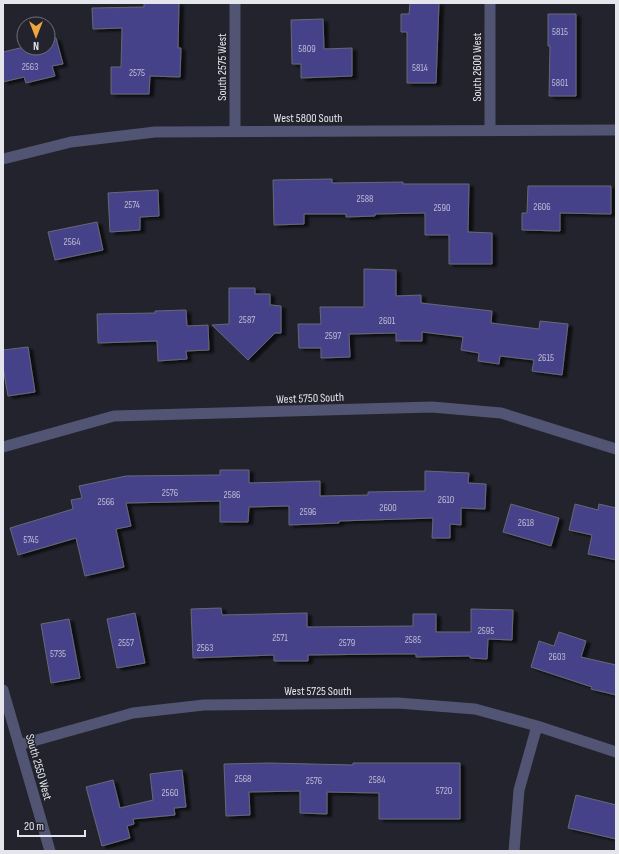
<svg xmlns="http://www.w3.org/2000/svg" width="619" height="854" viewBox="0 0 619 854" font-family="'Sofia Sans Condensed',sans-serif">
<defs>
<filter id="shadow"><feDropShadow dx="4.5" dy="2.5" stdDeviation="1" flood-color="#0009"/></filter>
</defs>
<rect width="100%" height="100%" fill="#22232c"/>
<path fill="#45438a" stroke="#676874" filter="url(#shadow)" d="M144 3H179L178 48H181L180 77 150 76 149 94H111V67H121L122 28 93 29 92 8 144 7Z
M410 3H439L436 83H407V32H401V14H409Z
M548 14H576V96H549L550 46H548Z
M323 19 324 49 352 48V76L301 78V64H292L291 20Z
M56 38 63 64 52 66 55 76 26 83 24 77 3 82V52L24 47V48H48V40Z
M332 179V183L403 182V184H469L468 232 492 233V264H449V235H425V213L375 214V216L346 217V214H304V224L274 225 273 180Z
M528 186H611V214L560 213V231L522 230V213H527Z
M158 190 159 216 140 217V230L110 232 108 193Z
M97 222 103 250 55 260 48 232Z
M364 269 396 270V296L421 295V303L492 311 491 323 539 329 540 321 568 324 562 375 532 371 534 360 500 356 499 364 478 361 479 353 461 350 463 337 422 332V341H396V333L349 334 350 357 321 358V348H299L298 324H321L320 307H364Z
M229 288H255V294H270V305L281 306V333H275L248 360 212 325 229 324Z
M186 310 187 326 208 325 209 350 186 351 187 359 158 361 157 341 98 343 97 314 155 313V311Z
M28 347 35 392 8 396 3 367V350Z
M220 470H249V483L320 481V496L368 495V492L425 491V471L469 473 468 483 486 484 485 509 461 508V525L450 524V538H432L433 518 339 521V523L289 525V506L249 507 248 522H220V501L126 503 131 526 116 529 124 567 85 576 76 538 18 555 10 528 73 509 71 500 82 498 79 486 126 476 220 475Z
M511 504 559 518 551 546 503 532Z
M575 504 598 510 599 504 616 508V560L588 554 592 535 569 530Z
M221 608 222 615 307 613V627L413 626V614H436V632H471V609L513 610 512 640 488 639 487 659 470 658V656L416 657V654H387L308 655V661H274V655L193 658 191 609Z
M135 613 145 663 117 668 107 619Z
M69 619 80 678 51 683 41 624Z
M559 632 586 641 581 657 616 665V695L591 689 592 687 531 667 539 641 554 646Z
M269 763 353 765V763H460V819H379V793L327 792V814L300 813V791L249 792 250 815 226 816 224 764Z
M182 770 186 807 174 808 175 815 133 819 134 824 127 826 130 838 102 846 86 787 113 780 120 808 153 800 150 774Z
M576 795 616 805V839L568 828Z"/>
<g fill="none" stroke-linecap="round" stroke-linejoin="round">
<path stroke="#525474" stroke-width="11" d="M235 3V131
M490 3V130
M3 159 71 142 155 132 616 130
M3 447 114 416 432 407 501 413 616 449
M3 690 50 851
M19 745 133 713 204 705 398 703 475 709 537 726 616 752
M514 851 519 790 537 726"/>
</g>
<g text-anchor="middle" stroke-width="3" stroke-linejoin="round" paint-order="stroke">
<g font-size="10" fill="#bdbcd4">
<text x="560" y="35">5815</text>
<text x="307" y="52">5809</text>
<text x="30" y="70">2563</text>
<text x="420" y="71">5814</text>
<text x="137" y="76">2575</text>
<text x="560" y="86">5801</text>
<text x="365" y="202">2588</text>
<text x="132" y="208">2574</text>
<text x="542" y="210">2606</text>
<text x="442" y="211">2590</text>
<text x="72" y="245">2564</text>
<text x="247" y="323">2587</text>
<text x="387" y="324">2601</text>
<text x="333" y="339">2597</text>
<text x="546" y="361">2615</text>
<text x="170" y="496">2576</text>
<text x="232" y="498">2586</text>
<text x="446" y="503">2610</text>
<text x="106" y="505">2566</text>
<text x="388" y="511">2600</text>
<text x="308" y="515">2596</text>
<text x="526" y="526">2618</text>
<text x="31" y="543">5745</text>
<text x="486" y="634">2595</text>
<text x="280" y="641">2571</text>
<text x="413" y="643">2585</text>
<text x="126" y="646">2557</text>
<text x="347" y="646">2579</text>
<text x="205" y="651">2563</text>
<text x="58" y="657">5735</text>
<text x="557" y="660">2603</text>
<text x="243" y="782">2568</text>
<text x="377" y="783">2584</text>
<text x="314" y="784">2576</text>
<text x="444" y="794">5720</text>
<text x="170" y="796">2560</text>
</g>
<g font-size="12" fill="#e5e5ec" stroke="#22232c">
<text transform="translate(222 67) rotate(-90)" y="4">South 2575 West</text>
<text transform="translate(477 67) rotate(-90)" y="4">South 2600 West</text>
<text x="308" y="122">West 5800 South</text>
<text transform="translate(310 398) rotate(-2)" y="4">West 5750 South</text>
<text x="318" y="695">West 5725 South</text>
<text transform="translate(39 767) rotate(74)" y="4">South 2550 West</text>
</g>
</g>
<rect width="619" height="854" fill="none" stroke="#e5e5ec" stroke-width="8"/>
<g transform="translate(36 36) rotate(180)"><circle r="19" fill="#22232c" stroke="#707179"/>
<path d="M0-3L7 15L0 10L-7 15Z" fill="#f0a63f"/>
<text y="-6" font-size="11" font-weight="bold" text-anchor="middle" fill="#e5e5ec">N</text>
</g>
<path d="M18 830v6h67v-6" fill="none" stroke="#e5e5ec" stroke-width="2"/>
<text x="24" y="830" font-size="12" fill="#e5e5ec" stroke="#22232c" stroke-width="3" paint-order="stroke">20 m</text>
</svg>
